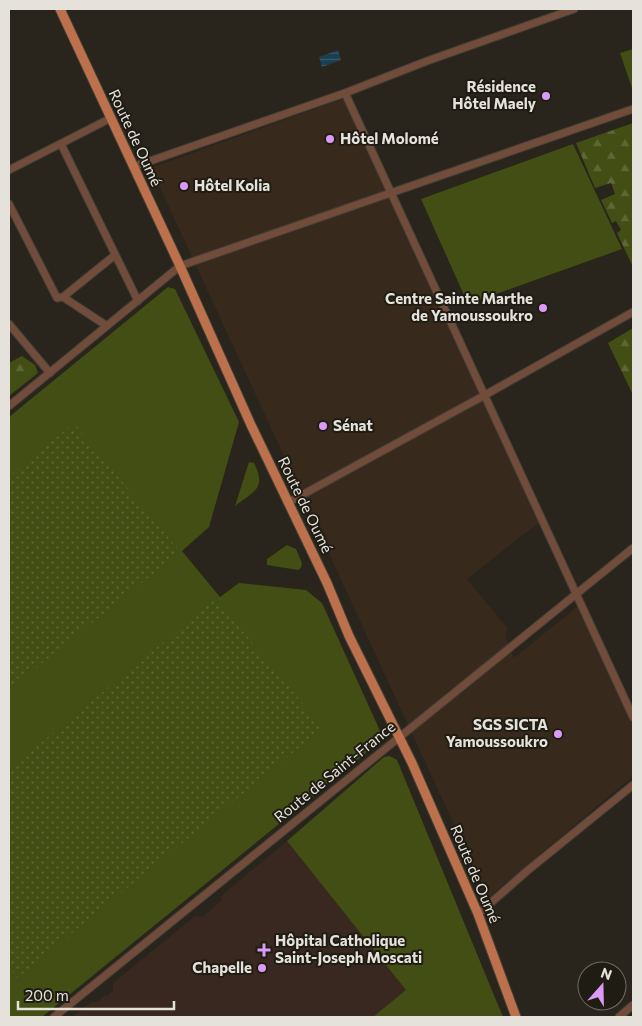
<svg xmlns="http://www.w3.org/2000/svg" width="642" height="1026" viewBox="0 0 642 1026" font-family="Commissioner,sans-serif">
<defs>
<pattern id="forest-firs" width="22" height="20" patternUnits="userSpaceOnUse" patternTransform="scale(1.25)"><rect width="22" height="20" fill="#424e13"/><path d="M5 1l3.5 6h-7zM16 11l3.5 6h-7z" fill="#5d6735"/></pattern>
<pattern id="park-dots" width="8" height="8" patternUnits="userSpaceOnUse" patternTransform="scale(1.25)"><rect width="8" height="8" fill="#424e13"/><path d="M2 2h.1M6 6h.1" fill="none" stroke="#5d6735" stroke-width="1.8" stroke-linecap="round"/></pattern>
<pattern id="water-rules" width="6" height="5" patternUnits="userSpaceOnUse" patternTransform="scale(1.25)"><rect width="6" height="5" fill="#1a3f50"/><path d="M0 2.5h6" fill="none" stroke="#3b5a69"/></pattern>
</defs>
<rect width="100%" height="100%" fill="#29251c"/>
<path fill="#38291d" d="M345 98 541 522 529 530 467 579 508 629 505 635 514 658 578 606 633 720V776L488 898 151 168Z"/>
<path fill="#39281f" d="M287 841 407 990 373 1017H72L91 1002H98L105 995 106 996 113 991V983L195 916 202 917 221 901 222 895Z"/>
<path fill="#424e13" d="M633 49V91L620 53Z
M573 144 622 249 468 304 421 199Z
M168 287 175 289 239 422 209 527 182 551 220 597 239 583 306 590 322 603 381 733 380 741 355 762 42 1017H9V417Z
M249 462 254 463C267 489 254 491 235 506Z
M287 545 296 549 302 563 301 568 298 570 267 565V559Z
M390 756 397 760 503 1017H373L406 990 287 841 384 757Z"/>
<path fill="url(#forest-firs)" d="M633 123V267L617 233 621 230 616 221 612 223 601 200 615 194 611 183 595 188 576 143Z
M633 328V395L608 343Z
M22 356 35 365 38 373 9 396V363Z"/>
<path fill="url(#park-dots)" d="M74 423 180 552 9 690V476Z
M216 599 323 728 17 978 9 967V769Z"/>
<path fill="url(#water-rules)" d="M338 50 341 60 322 67 319 57Z"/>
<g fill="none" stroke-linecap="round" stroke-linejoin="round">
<g stroke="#433f37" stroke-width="9">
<path id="minor" d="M345 93 633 717
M61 144 138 301
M133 167 345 93 427 61 574 9
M9 170 111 118
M9 204 57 298 63 297 115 255
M63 297 107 326
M9 324 50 373
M9 406 180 266 633 109
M289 502 485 395 633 312
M478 914 527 871 633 785
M54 1017 633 548
M619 1017 633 1005"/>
</g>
<g stroke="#433f37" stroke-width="11">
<path id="major" d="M60 9 180 266 251 425 327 583 349 636 412 763 478 914 516 1017"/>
</g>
<use href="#minor" stroke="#714c3b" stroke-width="7"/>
<use href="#major" stroke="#bc714c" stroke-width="9"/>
</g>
<g fill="#db9af6" stroke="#1f1c13" stroke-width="2">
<circle cx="546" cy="96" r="5"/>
<circle cx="330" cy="139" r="5"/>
<circle cx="184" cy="186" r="5"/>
<circle cx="543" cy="308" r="5"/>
<circle cx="323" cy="426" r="5"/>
<circle cx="558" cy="734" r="5"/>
<path d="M261.5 942.5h5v5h5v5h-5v5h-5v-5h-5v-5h5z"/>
<circle cx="262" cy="968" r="5"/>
</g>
<g text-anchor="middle" stroke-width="4" stroke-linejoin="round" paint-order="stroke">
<g font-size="15" font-weight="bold" fill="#e5e2dc" stroke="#1f1c13" text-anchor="end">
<text x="536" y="92">Résidence<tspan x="536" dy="17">Hôtel Maely</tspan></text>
<text x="340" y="144" text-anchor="start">Hôtel Molomé</text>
<text x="194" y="191" text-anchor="start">Hôtel Kolia</text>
<text x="533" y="304">Centre Sainte Marthe<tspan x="533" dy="17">de Yamoussoukro</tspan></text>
<text x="333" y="431" text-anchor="start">Sénat</text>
<text x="548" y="730">SGS SICTA<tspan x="548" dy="17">Yamoussoukro</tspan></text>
<text x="275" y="946" text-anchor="start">Hôpital Catholique<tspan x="275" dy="17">Saint-Joseph Moscati</tspan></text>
<text x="252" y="973">Chapelle</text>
</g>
<g font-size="15" fill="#e5e2dc" stroke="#1f1c13">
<text transform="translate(135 138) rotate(65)" y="5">Route de Oumé</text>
<text transform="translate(305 505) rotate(64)" y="5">Route de Oumé</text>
<text transform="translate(335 772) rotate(-39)" y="5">Route de Saint-France</text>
<text transform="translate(475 874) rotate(67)" y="5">Route de Oumé</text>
</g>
</g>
<rect width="642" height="1026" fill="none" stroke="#e5e2dc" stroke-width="20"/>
<g transform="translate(602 986) rotate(20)"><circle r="24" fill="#1f1c13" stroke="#6e6b63"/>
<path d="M0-4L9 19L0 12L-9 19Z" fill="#db9af6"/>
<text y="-8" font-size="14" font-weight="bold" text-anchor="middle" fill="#e5e2dc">N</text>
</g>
<path d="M18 1001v8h156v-8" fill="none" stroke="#e5e2dc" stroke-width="2.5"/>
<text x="25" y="1001" font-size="15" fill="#e5e2dc" stroke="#1f1c13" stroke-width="4" paint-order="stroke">200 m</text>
</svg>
